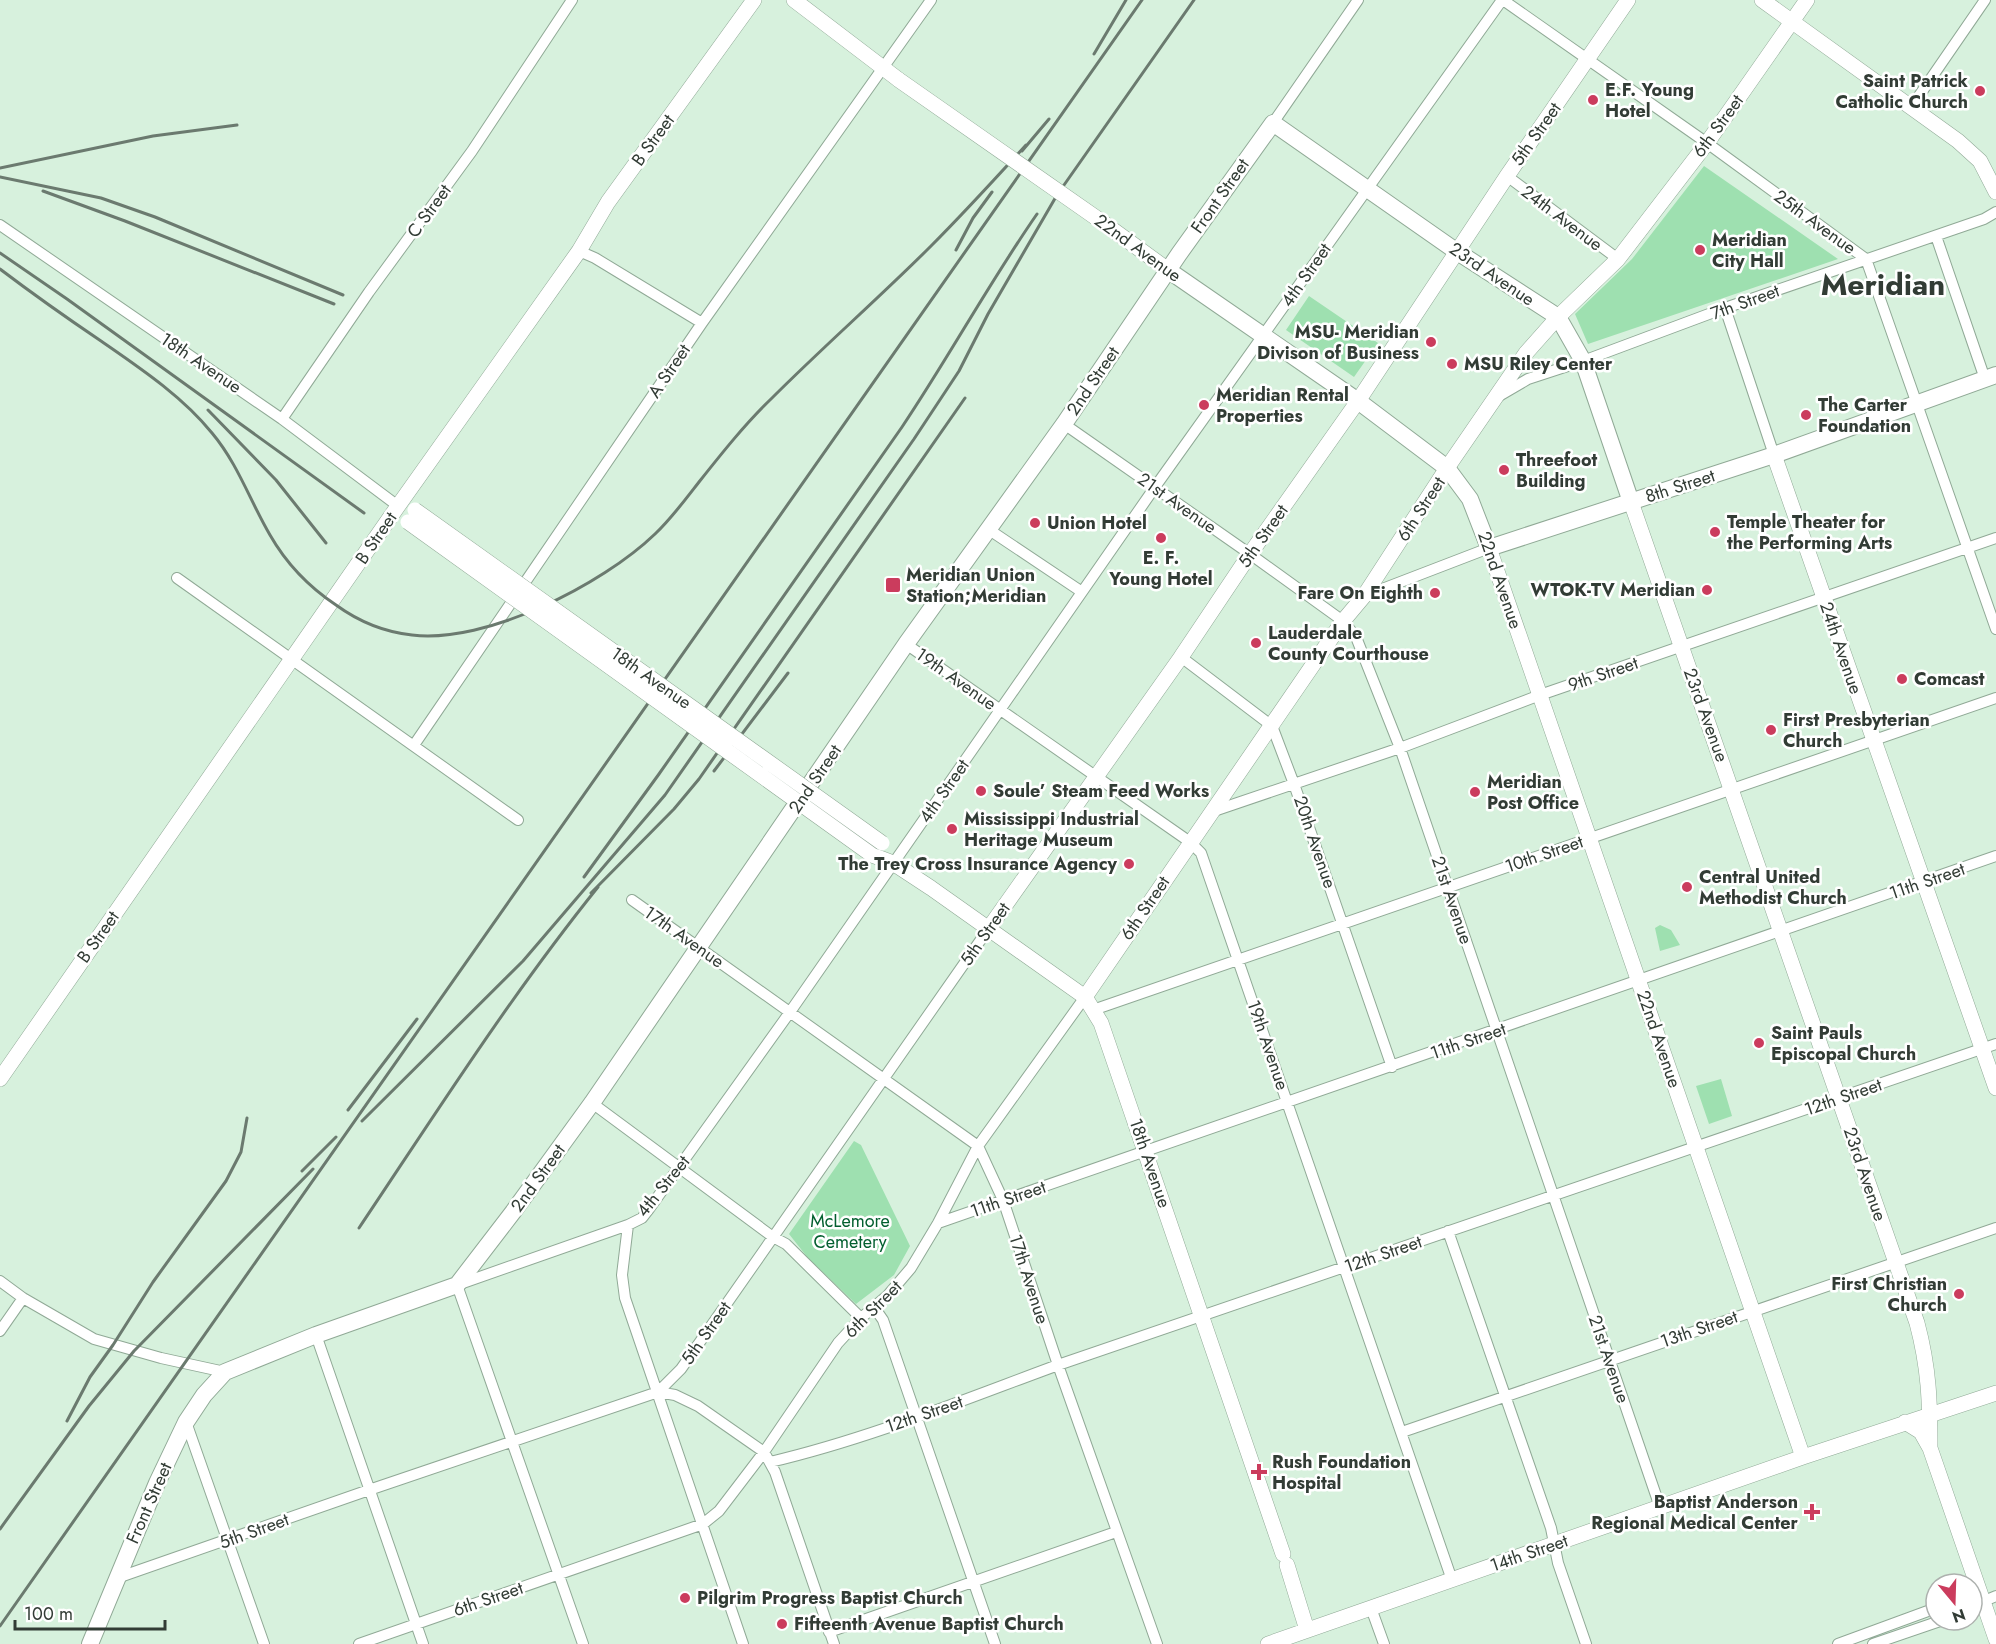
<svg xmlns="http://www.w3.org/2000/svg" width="1996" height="1644" viewBox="0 0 1996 1644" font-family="Jost,sans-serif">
<rect width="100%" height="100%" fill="#d7f1dd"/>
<path fill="#9ee0b0" d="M1704 166 1838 259 1588 344 1575 314 1632 259Z
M1309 296 1378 343 1354 377 1286 330Z
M1660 925 1671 930 1680 945 1660 951 1655 928Z
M1721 1079 1732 1116 1709 1124 1696 1086Z
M854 1141 861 1145 910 1246 894 1275 856 1304 808 1258 789 1234Z"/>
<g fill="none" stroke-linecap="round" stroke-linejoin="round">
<g stroke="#90a996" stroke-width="12">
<path id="street" d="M1503 0 1707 143 1866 259 1996 629
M1912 106 1985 0
M1273 123 1358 0
M1507 176 1618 259
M0 225 282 419 398 506
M1936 236 1985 379
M579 251 595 258 702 323
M1725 308 1774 455
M1499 396 1528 379 1583 361 1725 308 1984 219 1996 212
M282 419 369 292 472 151 572 0
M1064 424 1250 554 1343 621 1356 637 1400 748 1660 1507
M988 529 1082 592
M177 578 518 820
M1364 596 1489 548
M906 644 1190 842 1201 853 1452 1580
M1181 657 1272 726 1294 784 1392 1067
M414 745 702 323 931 0
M1211 812 1400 748 1540 695 1996 538
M632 900 978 1146 1003 1200 1058 1365 1157 1644
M1093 1010 1996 698
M592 1103 773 1237 786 1244 861 1318
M938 1223 1996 856
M628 1225 622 1275 625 1298 743 1644
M1448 1231 1551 1528 1558 1563 1586 1644
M0 1281 23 1298 94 1339 161 1358 225 1372
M874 1307 883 1320 995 1644
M0 1331 23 1298
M316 1335 423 1644
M658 1392 675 1395 698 1406 764 1452 775 1472 834 1644
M186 1422 264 1644
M1402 1432 1996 1228
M770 1462C868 1439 963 1400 1058 1365L1996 1044
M117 1578 369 1490 658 1392 681 1369 989 928
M1972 1606 1996 1596
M1371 1608 1384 1644
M829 1632 1116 1532
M359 1644 703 1524 719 1511 764 1452 838 1343 861 1318 888 1295 911 1268 938 1223 978 1146 1085 997
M583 1644 457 1285 628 1225 642 1218 649 1209 790 1012 1155 487 1502 0
M1838 1644 1936 1608
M1873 1644 1943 1620"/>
</g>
<g stroke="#90a996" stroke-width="16">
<path id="secondary" d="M794 0 899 80
M1762 0 1958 141 1980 161 1996 192
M1105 224 1168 270
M1774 455 1996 1088
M1631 502 1917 1323C1929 1368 1930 1402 1930 1448
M1489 548 1803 1457
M872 855 893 863 931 888 1085 997 1101 1023 1283 1554
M989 928 1181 657 1250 554 1358 401 1507 176 1628 0
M1085 997 1343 621 1364 596 1447 468 1526 353 1558 317 1618 259 1707 143 1807 0
M0 1079 398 506 579 251 608 202 754 0
M1905 1422 1921 1432 1930 1448 1996 1639
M1287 1565 1307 1630
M1268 1644 1803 1457 1996 1393"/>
</g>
<g stroke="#90a996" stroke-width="18">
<path id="primary" d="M1168 270 1358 401 1447 468 1470 499 1489 548 1774 455 1996 375
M90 1644 157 1483 186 1422 204 1395 225 1372 316 1335 457 1285 513 1212 592 1103 906 644 1064 424 1179 254 1273 123 1456 251 1558 317 1583 361 1631 502"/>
</g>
<use href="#street" stroke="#fff" stroke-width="10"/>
<use href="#secondary" stroke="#fff" stroke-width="15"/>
<use href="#primary" stroke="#fff" stroke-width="16"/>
<path stroke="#6b7a6f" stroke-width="3" d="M1094 54 1126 0
M1022 151 1049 119
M0 168 153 136 237 125
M0 177 101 198 155 217 343 295
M43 191 125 221 334 304
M956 250 973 218 992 192
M0 253 67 299 364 513
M0 269C33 294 67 318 101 341 140 368 182 396 212 433 238 464 250 501 270 535 286 563 309 587 336 605 358 621 384 632 412 635 486 644 602 585 655 534 671 519 685 500 699 482 722 453 745 424 772 398 824 346 879 298 931 246 964 213 995 179 1026 145
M208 410 276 480 326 543
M714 771 788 673
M584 877 659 774 902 427C949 357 989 283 1037 214
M591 893 674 809 699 779 965 398
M348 1110 417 1019
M362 1121 523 961 665 795 914 439 959 371 988 314 1057 195 1194 0
M302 1171 336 1137
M359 1228C436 1113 511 995 598 887
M67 1421 90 1377 113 1345 153 1282 226 1181 241 1152 247 1118
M0 1529 89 1406 134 1351 313 1169
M0 1626 1142 0"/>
<g stroke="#90a996" stroke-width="16" stroke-linecap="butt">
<path id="secondary-bridge" d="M899 80 1105 224
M415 510 882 843
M408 522 872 855"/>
</g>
<use href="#secondary-bridge" stroke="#fff" stroke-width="15"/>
</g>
<g fill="#cb3c5d" stroke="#fff" stroke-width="2">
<circle cx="1980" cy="91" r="6"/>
<circle cx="1593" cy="100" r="6"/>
<circle cx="1700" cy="250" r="6"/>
<circle cx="1431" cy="342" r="6"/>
<circle cx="1452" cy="364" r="6"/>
<circle cx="1204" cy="405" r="6"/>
<circle cx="1806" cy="415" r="6"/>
<circle cx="1504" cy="470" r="6"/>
<circle cx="1035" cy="523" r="6"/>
<circle cx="1715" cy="532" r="6"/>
<circle cx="1161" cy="538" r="6"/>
<rect x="885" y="577" width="16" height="16" rx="3"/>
<circle cx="1707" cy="590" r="6"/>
<circle cx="1435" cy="593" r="6"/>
<circle cx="1256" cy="643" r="6"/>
<circle cx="1902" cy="679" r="6"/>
<circle cx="1771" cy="730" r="6"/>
<circle cx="981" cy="791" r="6"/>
<circle cx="1475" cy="792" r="6"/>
<circle cx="952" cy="829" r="6"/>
<circle cx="1129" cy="864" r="6"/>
<circle cx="1687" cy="887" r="6"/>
<circle cx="1759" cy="1043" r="6"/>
<circle cx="1959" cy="1294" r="6"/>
<path d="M1256 1463h6v6h6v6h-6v6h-6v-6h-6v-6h6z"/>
<path d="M1809 1503h6v6h6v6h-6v6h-6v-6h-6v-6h6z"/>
<circle cx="685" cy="1598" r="6"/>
<circle cx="782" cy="1624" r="6"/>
</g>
<g text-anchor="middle" stroke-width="5" stroke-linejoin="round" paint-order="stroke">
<g font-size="18" font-weight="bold" fill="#323c35" stroke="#fff" text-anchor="start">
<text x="1968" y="87" text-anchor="end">Saint Patrick<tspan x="1968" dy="21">Catholic Church</tspan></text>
<text x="1605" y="96">E.F. Young<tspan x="1605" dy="21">Hotel</tspan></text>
<text x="1712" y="246">Meridian<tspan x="1712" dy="21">City Hall</tspan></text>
<text x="1419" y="338" text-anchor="end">MSU- Meridian<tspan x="1419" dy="21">Divison of Business</tspan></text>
<text x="1464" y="370">MSU Riley Center</text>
<text x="1216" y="401">Meridian Rental<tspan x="1216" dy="21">Properties</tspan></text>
<text x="1818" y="411">The Carter<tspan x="1818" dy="21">Foundation</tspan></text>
<text x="1516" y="466">Threefoot<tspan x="1516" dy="21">Building</tspan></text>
<text x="1727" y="528">Temple Theater for<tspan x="1727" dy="21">the Performing Arts</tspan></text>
<text x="1047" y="529">Union Hotel</text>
<text x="1161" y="564" text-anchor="middle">E. F.<tspan x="1161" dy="21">Young Hotel</tspan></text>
<text x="906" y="581">Meridian Union<tspan x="906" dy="21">Station;Meridian</tspan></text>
<text x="1695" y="596" text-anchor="end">WTOK-TV Meridian</text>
<text x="1423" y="599" text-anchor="end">Fare On Eighth</text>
<text x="1268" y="639">Lauderdale<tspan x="1268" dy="21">County Courthouse</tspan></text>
<text x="1914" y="685">Comcast</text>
<text x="1783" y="726">First Presbyterian<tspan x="1783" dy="21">Church</tspan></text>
<text x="1487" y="788">Meridian<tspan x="1487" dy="21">Post Office</tspan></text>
<text x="993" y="797">Soule’ Steam Feed Works</text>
<text x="964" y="825">Mississippi Industrial<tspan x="964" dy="21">Heritage Museum</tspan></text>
<text x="1117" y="870" text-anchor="end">The Trey Cross Insurance Agency</text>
<text x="1699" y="883">Central United<tspan x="1699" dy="21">Methodist Church</tspan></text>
<text x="1771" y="1039">Saint Pauls<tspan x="1771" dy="21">Episcopal Church</tspan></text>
<text x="1947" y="1290" text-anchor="end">First Christian<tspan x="1947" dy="21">Church</tspan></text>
<text x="1272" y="1468">Rush Foundation<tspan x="1272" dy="21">Hospital</tspan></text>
<text x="1798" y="1508" text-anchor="end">Baptist Anderson<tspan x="1798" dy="21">Regional Medical Center</tspan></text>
<text x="697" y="1604">Pilgrim Progress Baptist Church</text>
<text x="794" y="1630">Fifteenth Avenue Baptist Church</text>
</g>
<g font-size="18" fill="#323c35" stroke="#fff">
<text transform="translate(1718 126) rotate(-54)" y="6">6th Street</text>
<text transform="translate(1536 134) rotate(-55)" y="6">5th Street</text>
<text transform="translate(653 140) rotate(-54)" y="6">B Street</text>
<text transform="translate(1220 196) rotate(-55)" y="6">Front Street</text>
<text transform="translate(429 211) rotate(-54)" y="6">C Street</text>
<text transform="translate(1562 218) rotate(37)" y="6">24th Avenue</text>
<text transform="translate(1815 222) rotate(36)" y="6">25th Avenue</text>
<text transform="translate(1138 248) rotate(36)" y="6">22nd Avenue</text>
<text transform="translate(1492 274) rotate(34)" y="6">23rd Avenue</text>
<text transform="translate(1306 275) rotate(-55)" y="6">4th Street</text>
<text transform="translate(1745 302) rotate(-20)" y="6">7th Street</text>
<text transform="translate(201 363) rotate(34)" y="6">18th Avenue</text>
<text transform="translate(669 371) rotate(-56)" y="6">A Street</text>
<text transform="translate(1093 381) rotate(-56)" y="6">2nd Street</text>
<text transform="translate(1680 486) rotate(-18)" y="6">8th Street</text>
<text transform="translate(1177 503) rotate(35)" y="6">21st Avenue</text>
<text transform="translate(1421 509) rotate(-57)" y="6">6th Street</text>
<text transform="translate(1263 536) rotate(-55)" y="6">5th Street</text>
<text transform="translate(376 538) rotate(-56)" y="6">B Street</text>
<text transform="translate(1500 580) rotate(71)" y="6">22nd Avenue</text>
<text transform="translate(1841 648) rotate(71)" y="6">24th Avenue</text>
<text transform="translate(1603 674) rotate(-19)" y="6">9th Street</text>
<text transform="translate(651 678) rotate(35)" y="6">18th Avenue</text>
<text transform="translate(956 679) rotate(35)" y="6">19th Avenue</text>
<text transform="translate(1706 715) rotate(70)" y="6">23rd Avenue</text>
<text transform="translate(815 779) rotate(-56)" y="6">2nd Street</text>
<text transform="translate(944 791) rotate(-55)" y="6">4th Street</text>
<text transform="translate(1315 842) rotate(71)" y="6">20th Avenue</text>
<text transform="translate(1544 854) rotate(-19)" y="6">10th Street</text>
<text transform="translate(1927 881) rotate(-19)" y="6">11th Street</text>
<text transform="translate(1452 900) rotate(71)" y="6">21st Avenue</text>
<text transform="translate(1145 908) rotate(-56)" y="6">6th Street</text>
<text transform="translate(985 934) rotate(-55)" y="6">5th Street</text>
<text transform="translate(98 937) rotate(-55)" y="6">B Street</text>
<text transform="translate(684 937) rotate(35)" y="6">17th Avenue</text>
<text transform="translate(1659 1039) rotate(71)" y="6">22nd Avenue</text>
<text transform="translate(1468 1041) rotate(-19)" y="6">11th Street</text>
<text transform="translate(1268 1045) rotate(71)" y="6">19th Avenue</text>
<text transform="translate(1843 1097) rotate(-19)" y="6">12th Street</text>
<text transform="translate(1150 1163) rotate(71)" y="6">18th Avenue</text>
<text transform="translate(1865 1174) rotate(71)" y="6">23rd Avenue</text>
<text transform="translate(538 1178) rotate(-54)" y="6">2nd Street</text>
<text transform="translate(663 1186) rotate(-51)" y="6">4th Street</text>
<text transform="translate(1008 1199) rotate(-19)" y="6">11th Street</text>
<text transform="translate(1383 1254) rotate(-19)" y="6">12th Street</text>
<text transform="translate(1029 1279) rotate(72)" y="6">17th Avenue</text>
<text transform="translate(873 1309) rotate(-45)" y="6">6th Street</text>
<text transform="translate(1699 1329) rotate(-19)" y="6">13th Street</text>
<text transform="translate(706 1333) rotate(-55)" y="6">5th Street</text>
<text transform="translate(1609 1359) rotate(71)" y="6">21st Avenue</text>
<text transform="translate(924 1414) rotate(-19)" y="6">12th Street</text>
<text transform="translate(149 1503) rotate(-66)" y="6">Front Street</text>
<text transform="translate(254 1531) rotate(-20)" y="6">5th Street</text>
<text transform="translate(1529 1553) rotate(-19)" y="6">14th Street</text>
<text transform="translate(488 1599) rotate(-19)" y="6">6th Street</text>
</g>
<g font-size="18" fill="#035f2f" stroke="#fff">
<text x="850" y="1227">McLemore<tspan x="850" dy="21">Cemetery</tspan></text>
</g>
<g font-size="30" font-weight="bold" fill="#323c35" stroke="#fff">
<text x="1883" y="295">Meridian</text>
</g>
</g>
<g transform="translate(1954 1602) rotate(161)"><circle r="28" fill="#ffffff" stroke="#adb1ae" stroke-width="1.5"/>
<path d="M0-4.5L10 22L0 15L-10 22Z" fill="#cb3c5d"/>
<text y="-9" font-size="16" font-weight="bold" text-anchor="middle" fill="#323c35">N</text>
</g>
<path d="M15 1620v9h150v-9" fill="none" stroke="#323c35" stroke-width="3"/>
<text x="24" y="1620" font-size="18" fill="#323c35" stroke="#ffffff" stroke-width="4.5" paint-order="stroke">100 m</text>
</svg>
